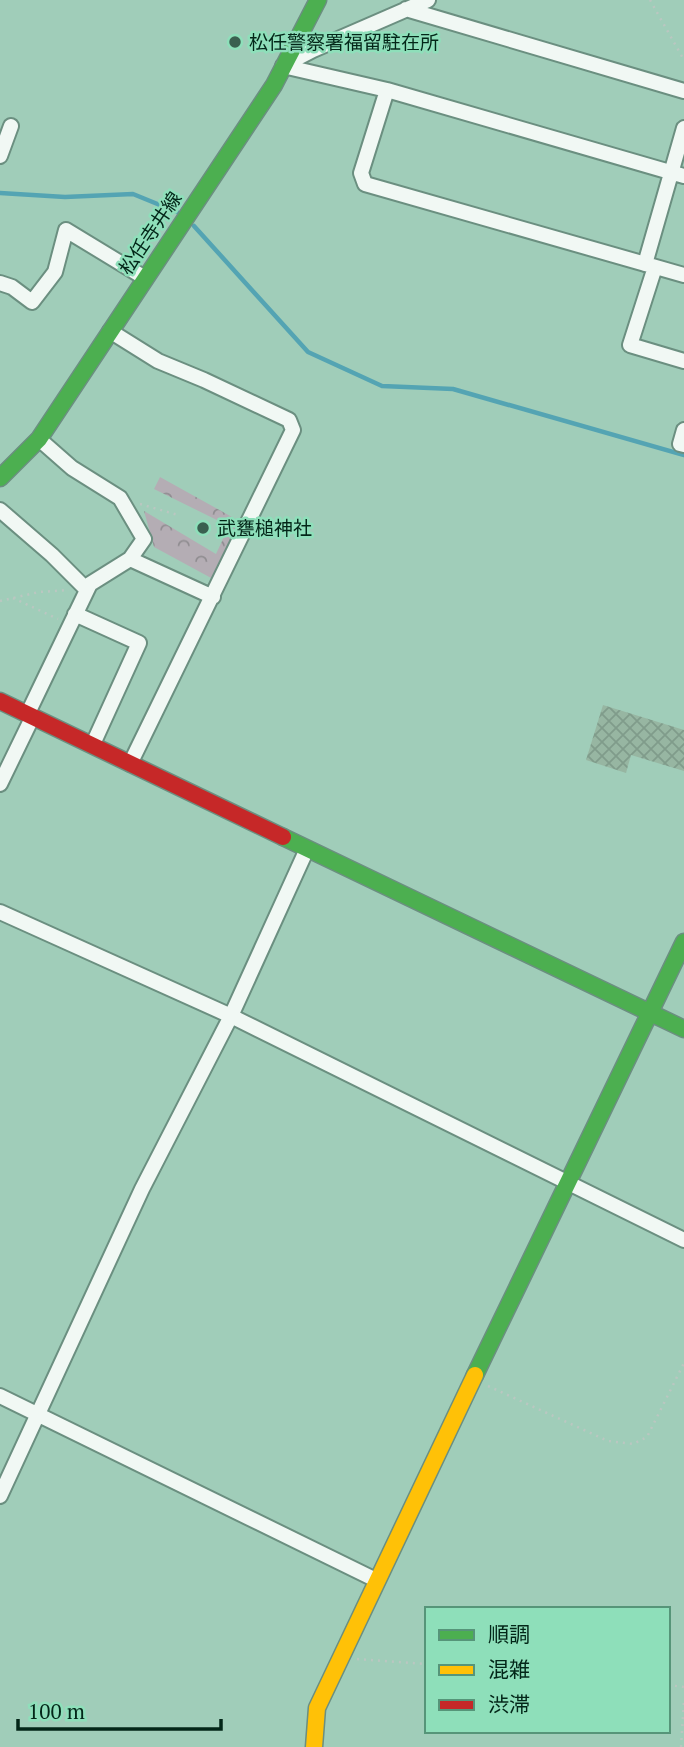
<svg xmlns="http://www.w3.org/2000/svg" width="684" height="1747" viewBox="0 0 684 1747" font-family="'PT Serif','Noto Sans JP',serif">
<defs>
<pattern id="forest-crowns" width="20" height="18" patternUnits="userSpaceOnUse" patternTransform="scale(1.75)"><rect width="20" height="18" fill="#b4adb4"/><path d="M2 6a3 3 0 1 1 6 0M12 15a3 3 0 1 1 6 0" fill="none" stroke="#908d91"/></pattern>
<pattern id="building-cross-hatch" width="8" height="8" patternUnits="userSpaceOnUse" patternTransform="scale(1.75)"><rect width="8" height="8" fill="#97b6a2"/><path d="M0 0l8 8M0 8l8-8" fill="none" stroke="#809c8b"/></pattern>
</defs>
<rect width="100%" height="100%" fill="#a0cdb9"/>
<path fill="url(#forest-crowns)" d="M160 477 241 522 213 579 154 547 144 511 216 554 229 526 154 489Z"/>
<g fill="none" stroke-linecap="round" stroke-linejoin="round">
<path stroke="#54a4b3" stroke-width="4.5" d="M0 193 65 197 133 194 177 212
M194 226 308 352 382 386 453 389 684 455"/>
</g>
<path fill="url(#building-cross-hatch)" d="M603 705 684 730V771L631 755 626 773 586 760Z"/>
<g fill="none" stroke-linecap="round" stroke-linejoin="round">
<g stroke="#6b8f80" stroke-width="18">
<path id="street" d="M406 9 684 91
M284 65 313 50 428 0
M283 66 387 90 684 176
M387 90 361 173 365 184 684 275
M0 156 11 126
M645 264 684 128
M655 267 630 345 684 361
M0 283 12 287 32 302 55 272 66 230 145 278
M110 331 158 361 204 380 289 420 293 430 130 764
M684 430 680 444 684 445
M0 510 52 555 87 590
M130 559 213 597
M75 614 139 643 93 744
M28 713 90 584 130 559 144 539 120 498 72 468 39 439
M0 784 33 716
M0 912 231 1016 684 1240
M0 1396 376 1580
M0 1496 142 1189 231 1016 307 849"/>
</g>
<g stroke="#6b8f80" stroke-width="19">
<path id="fast" d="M0 478 39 439 274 85 318 0
M283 837 684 1029
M475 1375 684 942"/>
</g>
<g stroke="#6b8f80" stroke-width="19">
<path id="slow" d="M314 1747 317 1708 475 1375"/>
</g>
<g stroke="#6b8f80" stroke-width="19">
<path id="jam" d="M0 701 283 837"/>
</g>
<path stroke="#bac7c1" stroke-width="2.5" stroke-dasharray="2 5" stroke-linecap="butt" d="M650 0 684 60
M140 504 178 515
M13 598 58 619
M0 601 39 592 69 590
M488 1386 608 1441 633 1444 647 1437 684 1363
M357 1659 427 1664
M668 1685 684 1687
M681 1747 684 1700"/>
<use href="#street" stroke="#f1f8f4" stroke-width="14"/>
<use href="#fast" stroke="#4caf50" stroke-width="16"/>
<use href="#slow" stroke="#ffc107" stroke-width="16"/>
<use href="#jam" stroke="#c62828" stroke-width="16"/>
</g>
<g fill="#3a6050" stroke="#8edfba" stroke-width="2.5">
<circle cx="235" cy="42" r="7"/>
<circle cx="203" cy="528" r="7"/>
</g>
<g text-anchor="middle" stroke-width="5" stroke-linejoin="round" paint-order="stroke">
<g font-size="19" fill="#032618" stroke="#8edfba" text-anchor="start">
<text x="249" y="49">松任警察署福留駐在所</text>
<text x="217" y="535">武甕槌神社</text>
</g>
<g font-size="19" fill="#032618" stroke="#8edfba">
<text transform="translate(150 233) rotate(-56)" y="7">松任寺井線</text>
</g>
</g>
<rect x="425" y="1607" width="245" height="126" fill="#8edfba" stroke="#569579" stroke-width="2"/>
<rect x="439" y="1630" width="35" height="10" fill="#4caf50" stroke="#569579" stroke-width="2"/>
<text x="488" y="1642" font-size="21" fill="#032618">順調</text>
<rect x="439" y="1665" width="35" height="10" fill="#ffc107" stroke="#569579" stroke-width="2"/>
<text x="488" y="1677" font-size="21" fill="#032618">混雑</text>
<rect x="439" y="1700" width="35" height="10" fill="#c62828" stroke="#569579" stroke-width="2"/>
<text x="488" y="1712" font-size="21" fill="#032618">渋滞</text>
<path d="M18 1719v10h203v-10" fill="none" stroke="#032618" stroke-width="3.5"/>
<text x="28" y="1719" font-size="21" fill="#032618" stroke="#8edfba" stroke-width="5" paint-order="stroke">100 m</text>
</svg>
